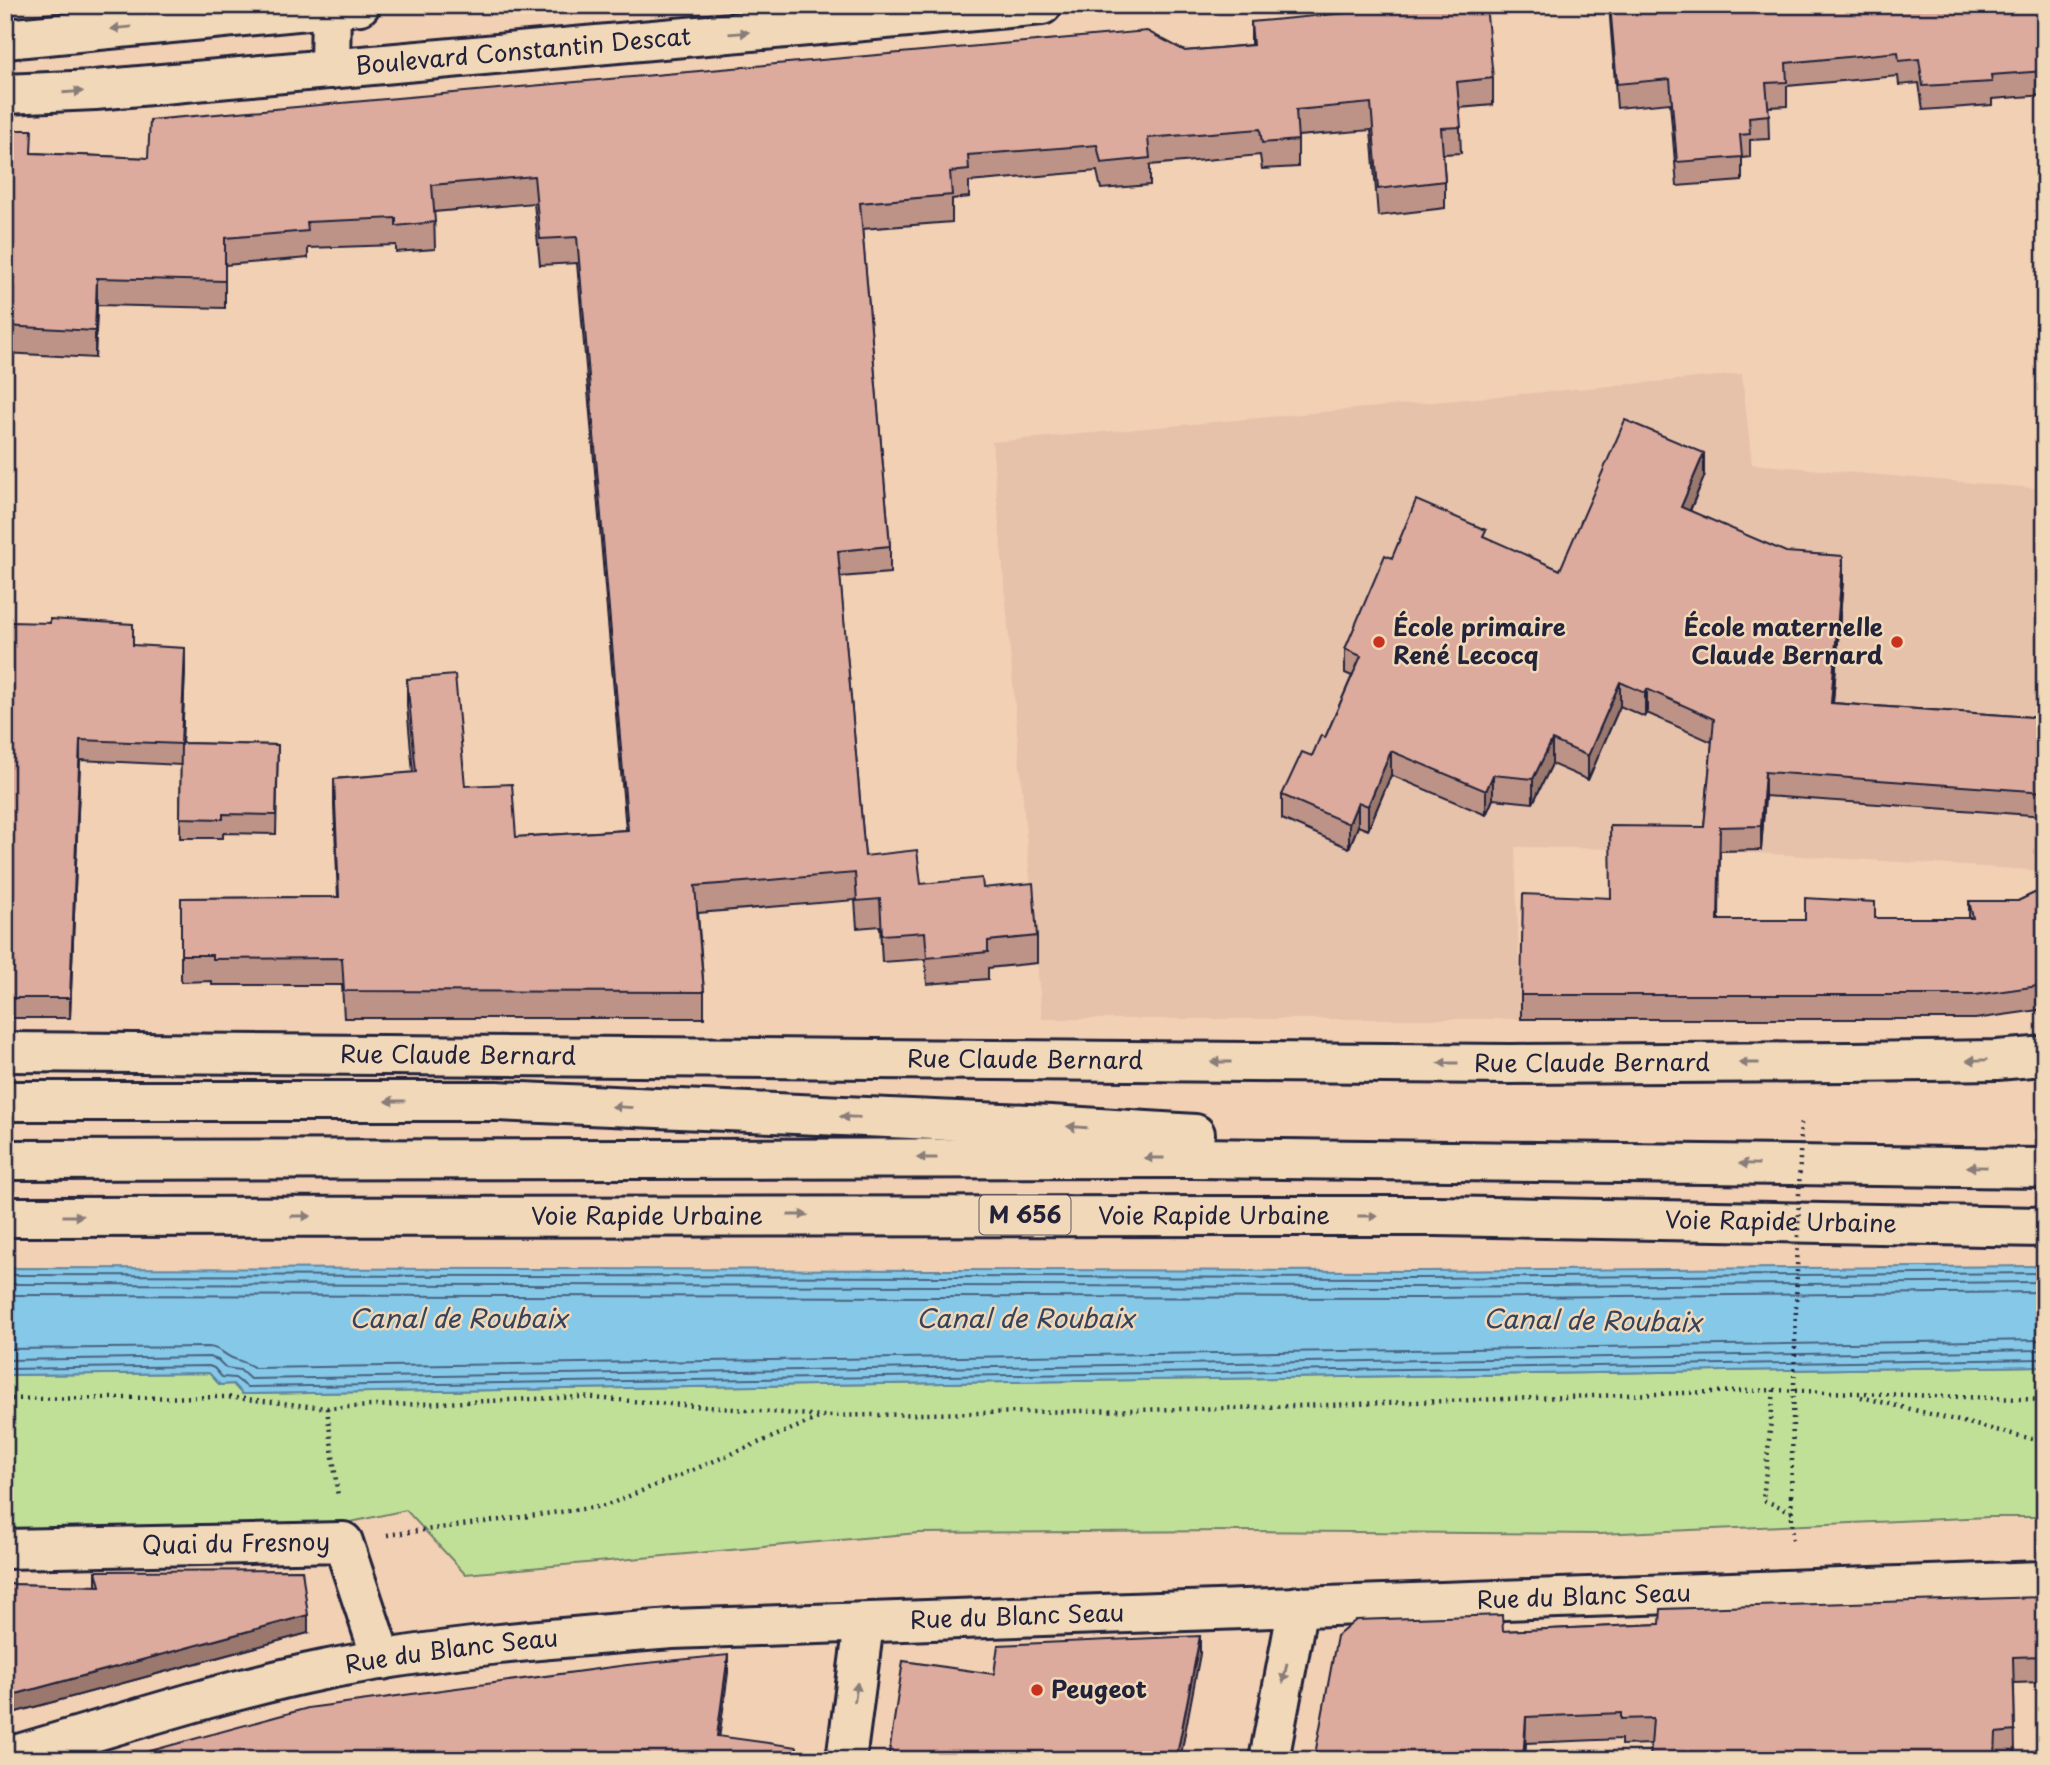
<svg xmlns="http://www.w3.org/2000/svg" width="2050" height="1765" viewBox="0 0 2050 1765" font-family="'Playpen Sans',sans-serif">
<rect width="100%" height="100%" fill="#f2d0b4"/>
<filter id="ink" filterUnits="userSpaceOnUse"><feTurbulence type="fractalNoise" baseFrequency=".0143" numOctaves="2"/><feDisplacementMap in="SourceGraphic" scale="14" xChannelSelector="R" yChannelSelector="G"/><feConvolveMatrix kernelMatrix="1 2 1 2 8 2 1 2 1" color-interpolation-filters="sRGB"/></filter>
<g filter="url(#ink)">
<path fill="#e7c2ab" d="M1742 374 1752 464 2045 489V871L1720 851 1515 847 1521 1019H1042L992 442Z"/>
<path fill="#c0e098" stroke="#71816a" stroke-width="2" d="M2045 1366V1517H1990L1599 1534 1235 1531 918 1533 465 1574 406 1510 323 1528 5 1533V1375L209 1373 220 1385 233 1384 242 1394Z"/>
<path fill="#86c8e7" stroke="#5e86a2" stroke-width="2" d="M2045 1266V1366L242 1394 233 1384 220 1385 209 1373 5 1375V1268L1424 1271Z"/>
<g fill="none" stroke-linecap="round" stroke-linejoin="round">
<path stroke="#4a6480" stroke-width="2" d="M5 1275 1424 1278 2045 1273
M5 1284 1424 1287 2045 1282
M5 1295 1424 1298 2045 1292
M5 1349 209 1347C220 1348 223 1354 232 1358 240 1361 247 1363 255 1368L2045 1340
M5 1360 209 1357 218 1360 226 1368 240 1370 250 1379 2045 1350
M5 1369 209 1366 214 1368 222 1377 235 1378 247 1387 2045 1359"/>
<g stroke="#22223b" stroke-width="44">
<g id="street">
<path d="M330 69 331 5"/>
<path id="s1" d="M5 1052 1510 1064 1851 1062 1997 1060 2045 1056"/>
<path id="s2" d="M5 1549 343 1542 382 1660"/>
<path d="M846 1760 864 1624"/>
<path d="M1269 1760 1298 1606"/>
</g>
</g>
<g stroke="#22223b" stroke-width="44">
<g id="secondary">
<path d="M5 39 360 5"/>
<path id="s3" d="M5 94 95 90 1042 5"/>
<path id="s4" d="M5 1758C110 1728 217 1692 323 1670 439 1647 555 1638 672 1629L2045 1581"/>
</g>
</g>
<g stroke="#22223b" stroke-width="44">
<g id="highway">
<path d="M5 1101H497L1051 1125 1195 1134"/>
<path d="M5 1160 1194 1158 2045 1168"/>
<path id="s5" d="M5 1217 1435 1216 2045 1227"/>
</g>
</g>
<path stroke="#22223b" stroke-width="4.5" stroke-dasharray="2 5" stroke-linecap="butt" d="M1774 1390 1763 1500 1793 1512
M1861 1397 2045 1442
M5 1399 226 1397 327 1408 580 1397 823 1416 1235 1408 1774 1390 2045 1400
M327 1408 338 1497
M1791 1496 1793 1544
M387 1535 605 1506 821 1417"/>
<use href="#street" stroke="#f0d8b8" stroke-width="38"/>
<use href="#secondary" stroke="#f0d8b8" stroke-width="38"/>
<use href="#highway" stroke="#f0d8b8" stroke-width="38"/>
<path stroke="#22223b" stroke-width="4.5" stroke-dasharray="2 5" stroke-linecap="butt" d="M1791 1496 1801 1120"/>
</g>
<path fill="#bd9387" stroke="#22223b" stroke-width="2" d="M1609 5H2045V95L1992 99V105L1923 110 1919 83 1899 85 1898 76 1787 86V106L1768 107 1769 139 1750 140V157L1742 158V181L1677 186 1670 103 1617 108Z
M1251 22 1493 78V105L1459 108 1461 153 1443 154 1445 181V208L1378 216 1371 130 1298 136V167L1262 169 1260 155 1150 165V185L1101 189 1097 171 969 182V197L952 199V222L862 229 890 546V573L840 577 865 856 921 884 983 888 1037 936V963L988 968V979L927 984 925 959 882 962 880 926 857 928 855 900 698 913 704 992V1018H344L342 985H212V981L181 982V898L338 897 334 806V779L413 773 407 706V679L465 786 516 837 626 830 577 263 540 265 534 203 434 212 435 249 396 252V245L308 248V258L225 265V308L97 305 95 358 5 353V130L32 153 148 158 1185 51 1251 45Z
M1704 477 1690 511 1843 580 1833 703 2045 718V816L1765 796 1761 850 1720 851 1719 920H1805L1875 918H1969V901H2018L2045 888V1009L1975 1019H1521V995L1611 898 1704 827 1712 742 1647 713 1645 717 1620 706 1588 780 1552 764 1533 803 1493 799 1486 815 1391 775 1368 830 1358 826 1349 848 1282 819V795L1325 738 1352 676 1345 673V649L1392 558 1486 538 1560 570Z
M50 623 133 645 185 668 182 743 278 745 276 834 223 833V838H180L181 762V765L80 760 70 1018H5V732Z
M96 1571 308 1633 5 1715V1584L96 1586Z
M2045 1597V1682L2014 1683 2015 1757 1996 1759V1760H1650L1652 1744 1621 1745V1739L1526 1743 1525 1760H1314L1503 1631 1660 1624Z"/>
<path fill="#9a786e" stroke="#22223b" stroke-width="2" d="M97 278V305L95 358V331Z
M1704 453V477L1681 531V507Z
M1843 556V580L1831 726V703Z
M185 648V668L181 765V744Z
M1620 682V706L1588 780V756Z
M1647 689V713L1645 717V693Z
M80 740V760L70 1018V998Z
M1552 740V764L1533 803V779Z
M1391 751V775L1368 830V806Z
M1765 772V796L1761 850V826Z
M1493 775V799L1486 815V791Z
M1358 802V826L1349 848V824Z
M308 1615V1633L5 1715V1697Z
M1200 1636V1654L1180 1760H1176Z
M728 1655V1673L717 1754V1736Z
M1526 1717 1525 1760H1523Z"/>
<path fill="#dcab9d" stroke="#22223b" stroke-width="2" d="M1429 5H1486L1493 78 1457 82 1461 127 1441 128 1445 181 1378 189 1371 103 1296 110 1298 140 1262 143 1260 129 1148 138 1150 158 1101 163 1097 145 968 155 969 170 950 172 952 195 860 203 890 546 838 551 865 856 917 850 921 884 982 878 983 888 1033 883 1037 936 988 941V952L927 958 925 932 882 935 880 899 857 901 855 873 695 886 704 992 344 991 342 958 212 959V955H181V898L339 897 334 779 416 772 407 679 455 675 465 786 512 784 516 837 628 830 577 237 540 239 534 176 432 185 435 222 396 226V218L307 222 308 231 225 238V281L97 278 95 331 5 326V130H32L31 153 148 158 150 120 1147 31 1185 51 1253 45 1251 22Z
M1610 5H2045V71L1991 75 1992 82 1923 86 1919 59 1899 61 1898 52 1786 63 1787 82 1766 83 1769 115 1749 117 1750 134 1740 135 1742 157 1677 162 1670 79 1617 84Z
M1625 420 1704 453 1681 507 1786 552 1843 556 1831 703 2045 718V792L1765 772 1761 826 1720 827 1718 920H1805V898L1875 902V918H1973L1969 901H2018L2045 888V985L1975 995H1521L1523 894 1611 898 1610 826 1704 827 1714 719 1647 689 1645 693 1620 682 1588 756 1552 740 1533 779 1493 775 1486 791 1391 751 1368 806 1358 802 1349 824 1282 795 1302 752 1312 756 1321 735 1325 738 1361 656 1345 649 1385 555 1392 558 1416 500 1486 530 1483 536 1560 570Z
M50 619 133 624V645L185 648 181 744 80 740 70 998H5V732L10 622 50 623Z
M181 743 278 745 276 815 223 814V819L180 818Z
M302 1570 308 1615 5 1697V1584L100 1586 96 1571Z
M2045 1597V1656L2013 1657 2015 1731 1996 1733 1995 1757 1953 1759V1760H1650L1653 1718 1621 1719V1713L1526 1717 1523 1760H1314L1337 1636 1356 1620 1502 1615 1503 1631 1660 1624 1661 1609Z
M1200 1636 1176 1760H888L903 1661 994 1674 998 1645Z
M728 1655 717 1736 797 1747 795 1760H117L308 1708 627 1665Z"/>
<defs><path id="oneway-solid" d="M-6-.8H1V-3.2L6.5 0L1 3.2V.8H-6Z" transform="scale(1.75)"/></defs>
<g fill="#897d7a">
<use href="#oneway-solid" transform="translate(121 28) rotate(174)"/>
<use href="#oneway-solid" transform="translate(739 33) rotate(-5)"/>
<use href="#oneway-solid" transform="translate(73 92) rotate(-4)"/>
<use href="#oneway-solid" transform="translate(1977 1060) rotate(179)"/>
<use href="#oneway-solid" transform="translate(1221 1062) rotate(-180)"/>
<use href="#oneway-solid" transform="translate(1448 1063) rotate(-180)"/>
<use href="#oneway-solid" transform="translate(1749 1063) rotate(180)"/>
<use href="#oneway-solid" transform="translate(395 1101) rotate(180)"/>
<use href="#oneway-solid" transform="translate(622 1107) rotate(-177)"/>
<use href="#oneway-solid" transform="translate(850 1117) rotate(-178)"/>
<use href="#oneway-solid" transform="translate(1077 1127) rotate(-176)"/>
<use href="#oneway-solid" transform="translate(927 1158) rotate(180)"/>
<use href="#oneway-solid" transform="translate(1154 1158) rotate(180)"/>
<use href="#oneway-solid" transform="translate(1749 1164) rotate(-179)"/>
<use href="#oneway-solid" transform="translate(1977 1167) rotate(-179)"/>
<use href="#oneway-solid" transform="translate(798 1215)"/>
<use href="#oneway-solid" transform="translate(73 1216)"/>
<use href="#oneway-solid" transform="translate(301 1216)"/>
<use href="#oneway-solid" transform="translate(1368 1216)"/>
<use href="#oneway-solid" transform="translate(1285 1673) rotate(101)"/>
<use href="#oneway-solid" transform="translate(856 1692) rotate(-82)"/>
</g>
</g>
<g fill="#c8321e" stroke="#f0d8b8" stroke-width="2.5">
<circle cx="1379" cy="642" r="7"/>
<circle cx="1897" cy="642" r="7"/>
<circle cx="1037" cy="1690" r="7"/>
</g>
<g text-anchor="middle" stroke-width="5" stroke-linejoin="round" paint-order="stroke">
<rect fill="#f0d8b8" stroke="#605960" stroke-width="2" x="979.5" y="1195.5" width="91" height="39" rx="5"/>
<g font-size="23" font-weight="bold" fill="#22223b">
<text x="1025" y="1223">M 656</text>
</g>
<g font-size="24" fill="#22223b" stroke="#f0d8b8">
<text dy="8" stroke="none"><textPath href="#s3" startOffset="520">Boulevard Constantin Descat</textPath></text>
<text dy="8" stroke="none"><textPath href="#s1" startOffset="453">Rue Claude Bernard</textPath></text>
<text dy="8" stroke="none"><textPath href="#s1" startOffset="1020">Rue Claude Bernard</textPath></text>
<text dy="8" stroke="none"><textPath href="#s1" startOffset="1587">Rue Claude Bernard</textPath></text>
<text dy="8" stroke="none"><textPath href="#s5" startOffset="642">Voie Rapide Urbaine</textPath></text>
<text dy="8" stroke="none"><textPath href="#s5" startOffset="1209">Voie Rapide Urbaine</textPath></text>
<text dy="8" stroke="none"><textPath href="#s5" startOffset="1776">Voie Rapide Urbaine</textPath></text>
<text dy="8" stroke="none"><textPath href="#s2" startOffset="231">Quai du Fresnoy</textPath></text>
<text dy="8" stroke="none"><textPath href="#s4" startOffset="1594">Rue du Blanc Seau</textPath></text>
<text dy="8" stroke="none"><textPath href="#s4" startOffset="1027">Rue du Blanc Seau</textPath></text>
<text dy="8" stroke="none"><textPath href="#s4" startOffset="460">Rue du Blanc Seau</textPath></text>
</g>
<g font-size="24" font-weight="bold" fill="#22223b" stroke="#f0d8b8" text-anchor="start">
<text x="1393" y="636">École primaire<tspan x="1393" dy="28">René Lecocq</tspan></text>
<text x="1883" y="636" text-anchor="end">École maternelle<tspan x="1883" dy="28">Claude Bernard</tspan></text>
<text x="1051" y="1698">Peugeot</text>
</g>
<g font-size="26" font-style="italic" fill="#36435d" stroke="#f0d8b8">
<text x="458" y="1328">Canal de Roubaix</text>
<text x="1025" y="1328">Canal de Roubaix</text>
<text transform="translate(1592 1321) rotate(1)" y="9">Canal de Roubaix</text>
</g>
</g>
<rect width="2050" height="1765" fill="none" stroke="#f0d8b8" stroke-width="28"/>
<rect x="14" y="14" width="2022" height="1737" fill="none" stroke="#22223b" stroke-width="2.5" filter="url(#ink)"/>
</svg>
